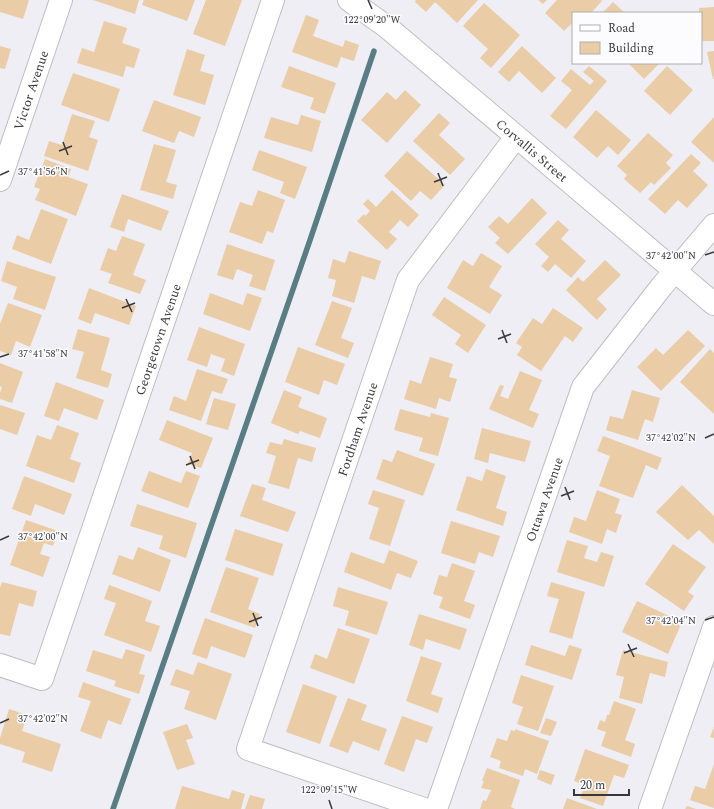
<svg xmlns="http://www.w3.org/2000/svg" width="714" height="809" viewBox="0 0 714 809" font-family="Spectral,serif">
<rect width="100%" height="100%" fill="#eeeef4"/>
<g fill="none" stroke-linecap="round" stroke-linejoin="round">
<path stroke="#587d85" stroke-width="5.5" d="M113 809 309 243 374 51"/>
</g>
<path fill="#eacca7" d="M0 0H29L23 19 0 12Z
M93 0H139L135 14Z
M144 0H195L187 21 142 5Z
M206 0H242L225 46 193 34Z
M416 0H478L457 23 435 2 426 12 415 2Z
M538 0H547L543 4Z
M557 0H601L602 1 591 13H573V22L564 31 545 13Z
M613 2 625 13H602Z
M484 3 520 35 491 68 480 58 488 49 463 26Z
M714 7V41H701V13H699V8Z
M306 15 319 20 313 36 343 47 345 40 359 45 354 61 341 57 337 68 292 52Z
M104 21 127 28 122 43 140 49 134 68 126 66 123 77 77 63 82 48 94 52Z
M0 46 11 49 5 69 0 68Z
M522 46 556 78 542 93 519 71 509 82 498 72Z
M187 49 205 55 200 71 214 75 205 105 173 95Z
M714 51V79H713L707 52Z
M628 63H660L644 79Z
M289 66 336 83 325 114 310 109 314 98 281 87Z
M589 66 607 81 566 129 550 116 572 90 561 81 571 69 590 85 594 81 583 72Z
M667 66 693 90 670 115 644 91Z
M73 73 120 89 109 122 61 105Z
M405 90 421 105 387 143 361 120 387 92 396 100Z
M154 100 201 117 194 137 179 131 174 143 142 131Z
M596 110 631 140 618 155 608 146 597 158 573 137Z
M439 113 450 123 439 135 465 159 450 175 413 141Z
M72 114 95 121 89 137 98 140 88 171 44 156 49 141 62 145Z
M301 115 321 121 312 152 264 138 271 117 298 125Z
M714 117V163L691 142Z
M648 133 673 155 666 163 671 168 654 185 651 182 640 193 624 179 627 175 617 166Z
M154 144 176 150 166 182 177 185 173 199 140 190Z
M259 150 307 167 295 199 280 193 284 182 252 170Z
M407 151 445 185 431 200 420 191 411 201 384 176Z
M691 154 701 163 693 171 708 185 687 208 678 200 665 214 648 199Z
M45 159 71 169 68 177 88 184 76 216 35 200 40 189 34 187Z
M258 190 285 200 273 233 267 231 262 244 229 232 240 202 252 206Z
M392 190 419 215 408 227 400 220 389 232 397 239 387 250 357 221 364 214 365 216 370 211 363 204 368 199 376 207Z
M122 194 169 211 161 231 128 219 124 232 110 227Z
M532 198 547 213 508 254 495 243 500 238 488 227 499 216 508 224Z
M41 209 68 219 51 264 12 249 17 235 29 240Z
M558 220 569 230 561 239 586 261 571 278 555 264 548 272 541 266 549 257 535 244Z
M122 236 145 244 133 275 146 280 140 294 108 283 112 274 100 270 108 248 116 251Z
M227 244 275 260 265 291 249 286 253 275 237 269 233 280 217 275Z
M349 251 381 261 375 280 362 276 354 303 332 296 336 280 328 278 333 259 345 263Z
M481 253 502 266 489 287 502 295 490 314 447 288 463 260 473 266Z
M605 260 621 275 597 299 607 309 597 320 566 290 578 277 583 282Z
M7 261 56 277 45 310 13 299 17 287 1 281Z
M89 288 136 306 129 325 95 313 91 324 78 319Z
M210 293 243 305 247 293 262 298 250 331 203 314Z
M444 297 486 325 468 353 455 344 461 335 432 315Z
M332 301 352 308 341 338 354 343 348 358 315 345Z
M8 303 42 315 30 347 16 341 11 355 0 351V324Z
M553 308 583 328 573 342 565 336 541 371 517 355 522 347 516 343 533 318 542 324Z
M199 327 245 344 234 376 221 371 225 359 211 354 207 367 187 360Z
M78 329 110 338 101 370 112 374 108 388 76 378 84 352 72 349Z
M688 330 705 346 661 391 637 367 656 348 663 355Z
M298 347 345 364 337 385 324 380 319 395 285 382Z
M710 349 714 353V414L680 382Z
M430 357 453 364 449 377 457 379 450 402 439 398 436 409 404 399 410 380 421 384Z
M0 363 23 372 12 403 0 399V393L2 387 0 386Z
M197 369 228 379 222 394 212 391 201 421 169 410 174 396 186 401Z
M520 371 542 380 529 410 539 414 533 428 489 409 500 385 504 386 500 396 508 399Z
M56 382 104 400 97 420 64 408 59 421 44 416Z
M284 390 302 397 298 407 327 418 320 438 300 431 298 434 271 423Z
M632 390 660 398 653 422 645 419 638 440 606 430 610 416 623 419Z
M214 398 236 404 228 430 206 424Z
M0 405 25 413 17 435 0 429Z
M400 409 430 417 431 413 449 418 438 456 419 451 423 438 394 430Z
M167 420 213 438 201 468 188 464 192 453 159 440Z
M57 425 79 433 70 459 81 463 74 483 26 466 37 435 51 440Z
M482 428 531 441 525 462 490 453 488 463 474 459Z
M603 436 662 458 657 470 646 465 633 498 599 486 610 456 597 451Z
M284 439 316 448 312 462 298 458 289 489 268 483 276 456 266 453 270 442 282 445Z
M397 450 435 464 423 496 376 479 383 459 392 462Z
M486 469 506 476 496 508 507 512 503 526 456 510 467 476 482 481Z
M149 471 181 483 186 471 200 476 188 508 141 491Z
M24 476 72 494 64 515 35 504 31 516 12 509Z
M252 484 266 488 262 500 296 512 288 532 240 516Z
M682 485 714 516V544L699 530 688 540 656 512Z
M373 490 405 500 390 546 369 539 379 508 368 504Z
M597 490 620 499 615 513 622 515 616 533 607 529 602 544 569 532 574 517 586 521Z
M137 504 197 523 186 558 159 549 163 536 130 526Z
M26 520 58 531 53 546 44 543 40 554 50 557 43 577 10 565Z
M451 521 500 536 493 557 479 552 475 564 441 553Z
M235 529 283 544 273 576 225 560Z
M567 540 588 546 584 558 597 562 601 552 614 556 604 587 557 572Z
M673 544 706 567 688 592 694 596 684 611 645 584Z
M138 547 171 560 160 592 112 574 119 555 133 560Z
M389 550 418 561 411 578 397 573 391 590 344 572 351 552 384 564Z
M452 563 475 571 464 601 475 605 470 619 439 608 443 597 433 594 439 575 447 577Z
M226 567 259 578 248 609 260 614 255 628 210 612Z
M2 582 37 591 33 607 19 603 10 636 0 634V588Z
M551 582 585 592 572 639 549 632 559 599 547 596Z
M109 585 152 601 145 621 160 626 151 652 104 635 116 603 104 599Z
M338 587 388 602 377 635 345 625 349 611 333 606Z
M637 601 682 622 668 654 622 632Z
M419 614 467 629 460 650 426 639 423 650 409 645Z
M205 618 253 635 245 658 211 646 207 659 192 654Z
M338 628 370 639 354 684 310 668 315 654 327 659Z
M531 645 565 656 569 645 582 649 572 680 525 665Z
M126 649 145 655 139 674 145 675 139 694 114 686 116 681 86 671 93 650 122 659Z
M623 650 668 662 665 677 650 673 642 704 619 698 624 677 616 675Z
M421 656 442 663 431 694 443 698 438 713 406 701Z
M198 662 232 674 216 720 184 709 190 691 170 685 176 669 193 675Z
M521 675 554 686 538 731 517 724 523 707 512 703Z
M83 682 131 699 121 725 108 720 101 739 80 731 91 701 78 697Z
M303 684 337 696 320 744 286 732Z
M348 698 367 705 361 720 387 729 379 751 353 741 348 753 329 746Z
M614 701 636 709 625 740 635 744 631 757 601 746 606 732 597 729 600 720 605 722 607 715H609Z
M9 709 27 715 22 731 61 744 52 772 22 762 25 752 0 744V738Z
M402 716 433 727 427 743 416 739 404 772 384 764Z
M546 718 557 722 551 736 540 733Z
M187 724 193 738 186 740 195 764 177 770 163 732Z
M714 727V738L710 737Z
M515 729 549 741 537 774 525 769 523 776 499 768 501 761 490 757 497 738 507 741 511 730 515 731Z
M585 749 629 765 624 778 614 775 603 806 580 798 585 785 574 781Z
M714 764V808L690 800 695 786 705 789Z
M487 768 520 780 511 807 515 809H480L483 800 486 801 491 790 481 788 484 781H482Z
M540 770 555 775 551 785 537 779Z
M182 786 229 799 232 790 245 794 241 809H175Z
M250 795 265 799 262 809H245Z
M567 798 597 809H563Z
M687 806 696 809H685Z"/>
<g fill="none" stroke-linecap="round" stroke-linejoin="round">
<g stroke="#bebec3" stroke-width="24">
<g id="minor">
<path id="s1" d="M349 0 387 27 714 304"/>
<path id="s2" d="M0 180 61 0"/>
<path id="s3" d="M0 665 42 679 273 0"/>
<path id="s4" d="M424 809 248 749 408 280 516 137"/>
<path id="s5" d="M436 809 583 387 662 286 714 225"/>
<path d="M650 809 714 627"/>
</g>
</g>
<use href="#minor" stroke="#fff" stroke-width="22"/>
</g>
<path fill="none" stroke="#38383a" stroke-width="1.5" d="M368 0 372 9M63 142 68 155M59 151 72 146M438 173 443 186M0 175 9 171M434 182 447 177M705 255 714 252M126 299 132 312M122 308 135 303M502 330 507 343M498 339 511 334M0 357 9 354M705 438 714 434M190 456 195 469M186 465 199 460M565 487 570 500M561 496 574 491M0 540 9 536M253 613 258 626M705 620 714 617M249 622 262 617M628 644 634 657M624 653 637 648M0 723 9 719M329 800 332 809"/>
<g text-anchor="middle" stroke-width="3" stroke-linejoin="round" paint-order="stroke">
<g font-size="13" fill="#38383a" stroke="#fcfcfe">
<text dy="5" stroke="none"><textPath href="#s2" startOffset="95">Victor Avenue</textPath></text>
<text dy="5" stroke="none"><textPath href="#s1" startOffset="237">Corvallis Street</textPath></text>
<text dy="5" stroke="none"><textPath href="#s3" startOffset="403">Georgetown Avenue</textPath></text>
<text dy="5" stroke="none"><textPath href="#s4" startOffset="524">Fordham Avenue</textPath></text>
<text dy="5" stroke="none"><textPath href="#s5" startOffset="328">Ottawa Avenue</textPath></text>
</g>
</g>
<g font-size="10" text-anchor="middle" fill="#38383a" stroke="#fcfcfe" stroke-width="3" stroke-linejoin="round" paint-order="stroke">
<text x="372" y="23">122°09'20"W</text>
<text x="43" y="175">37°41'56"N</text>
<text x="671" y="259">37°42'00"N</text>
<text x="43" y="357">37°41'58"N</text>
<text x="671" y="441">37°42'02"N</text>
<text x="43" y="540">37°42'00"N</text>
<text x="671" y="624">37°42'04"N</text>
<text x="43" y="722">37°42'02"N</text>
<text x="329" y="793">122°09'15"W</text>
</g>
<rect x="572" y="12" width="130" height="52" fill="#fcfcfe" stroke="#aeaeb0"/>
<rect x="580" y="25" width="20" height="6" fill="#ffffff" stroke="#aeaeb0"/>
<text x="608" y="32" font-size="12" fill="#38383a">Road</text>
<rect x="580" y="42" width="20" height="12" fill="#eacca7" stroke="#aeaeb0"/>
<text x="608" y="52" font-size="12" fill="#38383a">Building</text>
<path d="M574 789v6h55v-6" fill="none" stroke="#38383a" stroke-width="2"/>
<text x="580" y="789" font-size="12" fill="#38383a" stroke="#fcfcfe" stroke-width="3" paint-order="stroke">20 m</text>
</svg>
